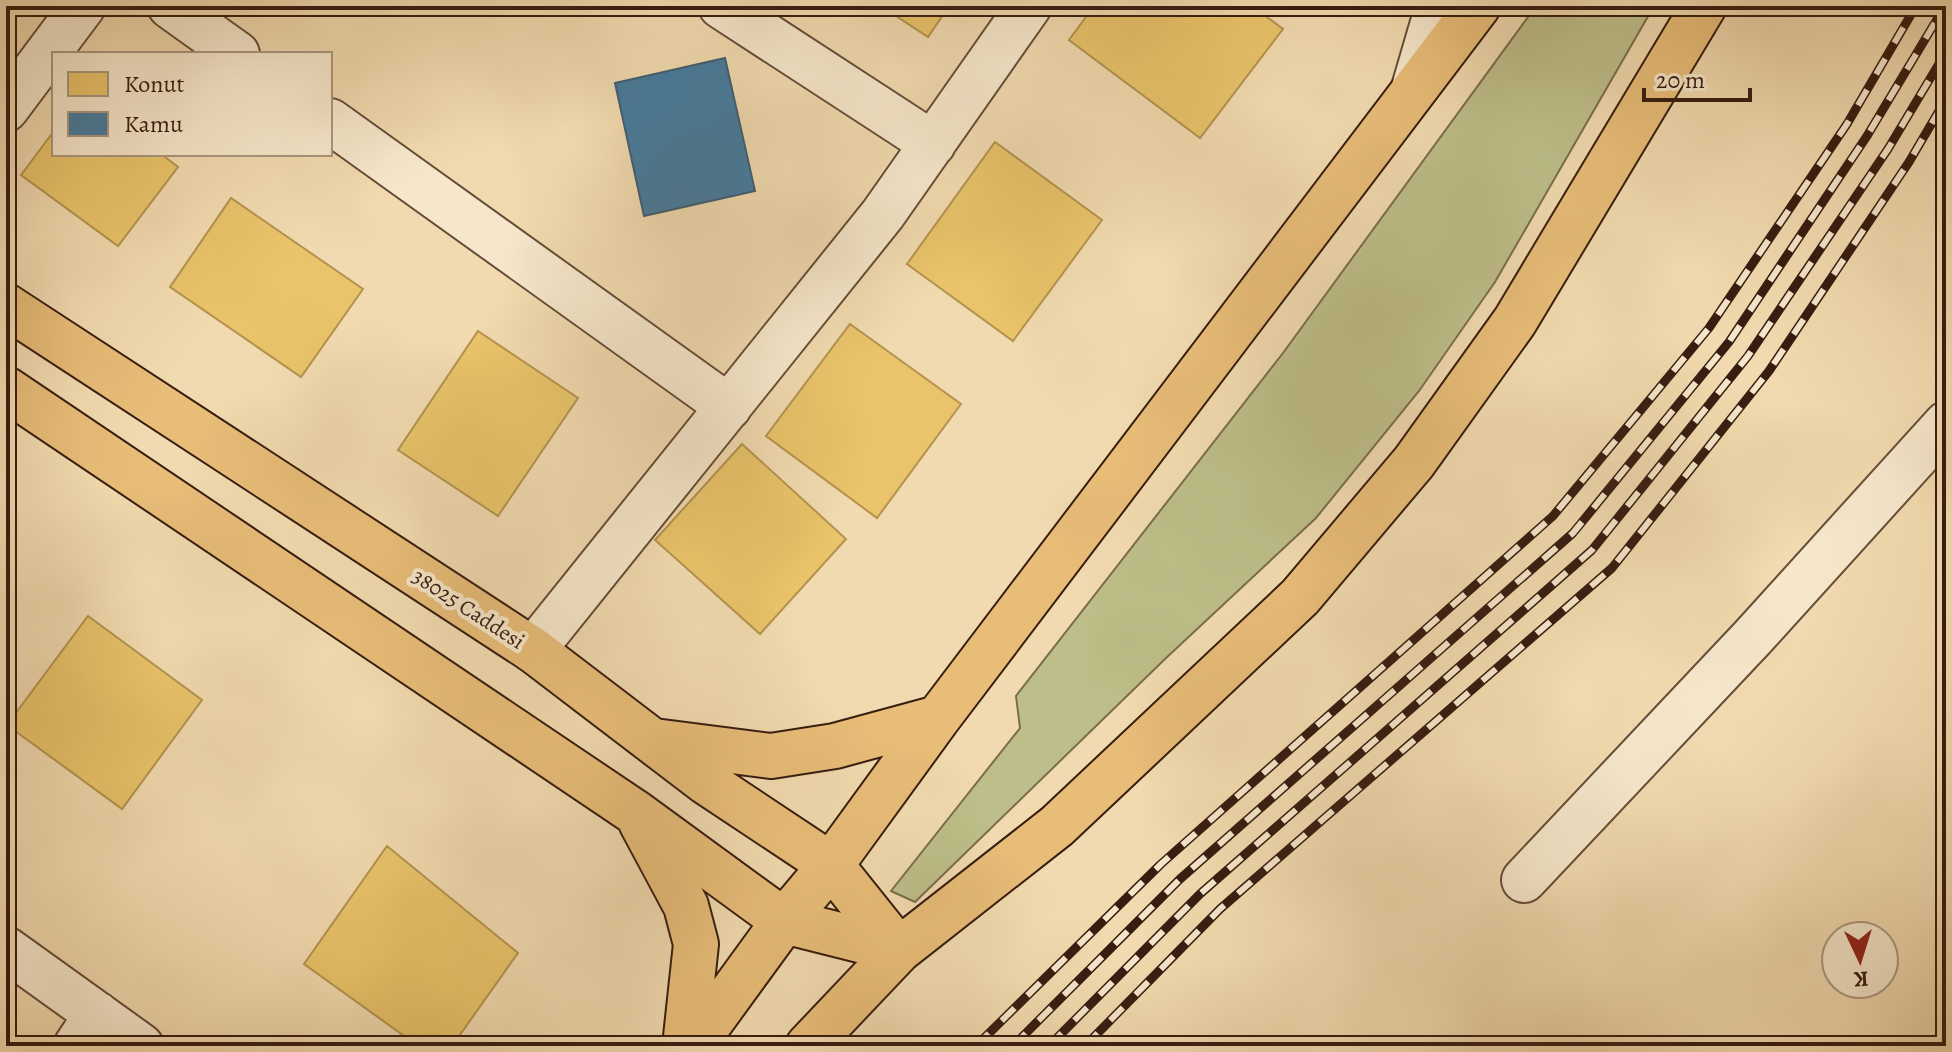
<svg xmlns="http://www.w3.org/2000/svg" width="1952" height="1052" viewBox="0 0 1952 1052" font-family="Alegreya,serif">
<rect width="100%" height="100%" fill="#f1daaf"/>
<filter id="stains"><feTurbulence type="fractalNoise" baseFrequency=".0025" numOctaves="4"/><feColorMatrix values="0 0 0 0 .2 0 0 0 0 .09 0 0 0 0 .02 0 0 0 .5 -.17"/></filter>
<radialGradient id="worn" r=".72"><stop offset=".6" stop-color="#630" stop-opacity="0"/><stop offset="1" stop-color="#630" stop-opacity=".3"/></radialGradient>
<path fill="#bdbe89" stroke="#7a6d4c" stroke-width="2" d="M1536 6H1654L1495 282 1419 391 1316 518 1165 659 915 902 891 891 1020 728 1016 696 1283 353Z"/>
<path fill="#e9c46a" stroke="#b4924f" stroke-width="2" d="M881 6H949L928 37Z
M1094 6H1252L1283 29 1200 138 1069 40Z
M54 131V154H161L178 167 118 246 21 175Z
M995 142 1102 220 1013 341 907 264Z
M231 198 363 289 301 377 170 287Z
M850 324 961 404 877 518 766 436Z
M478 331 578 398 498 516 398 450Z
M742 444 846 539 760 634 655 540Z
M88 616 202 700 122 809 7 725Z
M387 846 518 953 452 1046H418L304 964Z"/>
<path fill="#457b9d" stroke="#415e73" stroke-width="2" d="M725 58 755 191 644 216 615 83Z"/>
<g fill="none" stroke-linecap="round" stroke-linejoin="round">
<g stroke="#664c38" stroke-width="48">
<path id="minor" d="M170 6 237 54
M721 6 933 144
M1414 88 1438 6
M6 109 83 6
M330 121 729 407
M533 650 883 214 1029 6
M1524 880 1753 637 1946 424
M6 949 141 1046
M76 1046 97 1014"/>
</g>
<g stroke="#371c10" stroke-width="48">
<path id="major" d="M6 306 533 650 706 782 831 865 899 950
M6 389 636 813 784 921 899 950
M654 741 771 756 835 746 938 718
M641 822 686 906 696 944 685 1046
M693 1046 784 921 831 865 938 718 1478 6
M808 1046 899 950 1057 826 1300 597 1414 462 1515 321 1704 6"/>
</g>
<use href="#minor" stroke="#f6e7cb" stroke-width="44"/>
<use href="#major" stroke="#e8bd78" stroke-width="44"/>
<g stroke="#371c10" stroke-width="9">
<path id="rail" d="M976 1046 1161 864 1553 516 1709 328 1847 124 1916 6
M1013 1046 1180 879 1573 533 1729 342 1867 136 1945 6
M1049 1046 1200 894 1592 550 1748 356 1888 149 1946 52
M1085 1046 1220 909 1612 568 1769 371 1909 162 1946 99"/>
</g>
<use href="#rail" stroke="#f6e7cb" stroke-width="6" stroke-dasharray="18" stroke-linecap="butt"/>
</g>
<g text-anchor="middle" stroke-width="8" stroke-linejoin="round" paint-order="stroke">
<g font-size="22" fill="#371c10" stroke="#f6e7cb">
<text transform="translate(469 608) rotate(33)" y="8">38025 Caddesi</text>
</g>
</g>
<rect width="1952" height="1052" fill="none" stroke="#f1daaf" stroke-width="32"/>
<rect x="8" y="8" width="1936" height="1036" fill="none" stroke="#371c10" stroke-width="4"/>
<rect x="16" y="16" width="1920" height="1020" fill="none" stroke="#371c10" stroke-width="2"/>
<rect x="52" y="52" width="280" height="104" fill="#f6e7cb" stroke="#aa9680" stroke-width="2"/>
<rect x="68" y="72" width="40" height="24" fill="#e9c46a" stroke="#aa9680" stroke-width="2"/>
<text x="124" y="92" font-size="24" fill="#371c10">Konut</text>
<rect x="68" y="112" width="40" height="24" fill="#457b9d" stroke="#aa9680" stroke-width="2"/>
<text x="124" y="132" font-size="24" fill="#371c10">Kamu</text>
<g transform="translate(1860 960) rotate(176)"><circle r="38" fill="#f6e7cb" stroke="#aa9680" stroke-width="2"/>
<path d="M0-6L14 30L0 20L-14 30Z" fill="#8f2418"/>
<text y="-12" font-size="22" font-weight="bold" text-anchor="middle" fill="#371c10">K</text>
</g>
<path d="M1644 88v12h106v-12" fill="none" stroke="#371c10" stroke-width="4"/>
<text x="1656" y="88" font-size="24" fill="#371c10" stroke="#f6e7cb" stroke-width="6" paint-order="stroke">20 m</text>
<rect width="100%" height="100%" filter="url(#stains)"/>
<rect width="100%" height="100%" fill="url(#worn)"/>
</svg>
